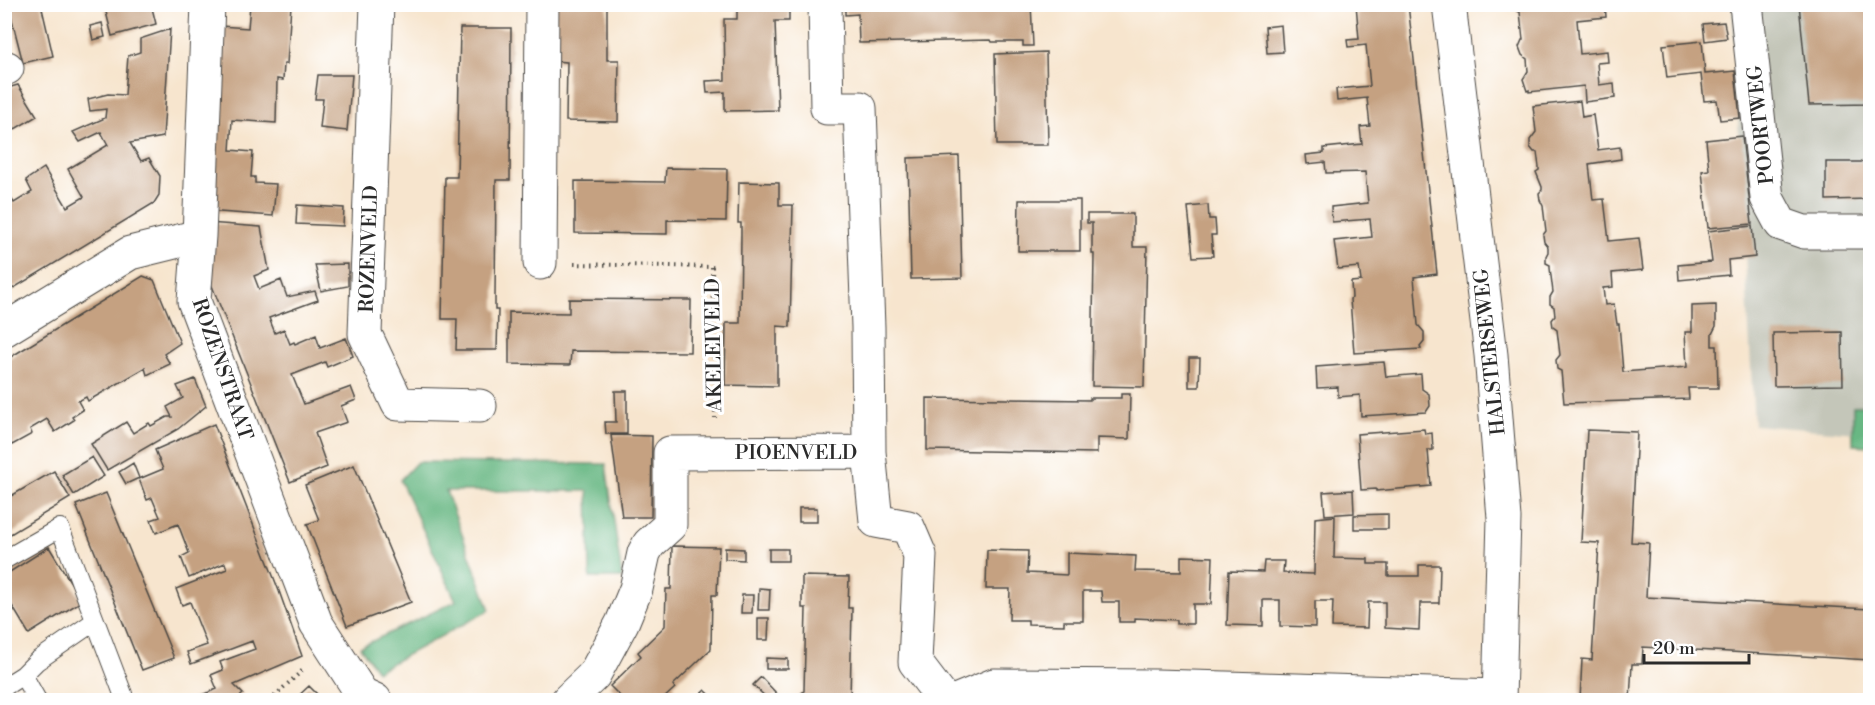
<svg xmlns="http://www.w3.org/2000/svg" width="1875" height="705" viewBox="0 0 1875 705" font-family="'Libre Bodoni',serif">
<rect width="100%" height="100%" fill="#fff"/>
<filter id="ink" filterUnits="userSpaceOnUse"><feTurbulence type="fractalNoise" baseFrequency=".0167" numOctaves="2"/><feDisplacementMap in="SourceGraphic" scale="12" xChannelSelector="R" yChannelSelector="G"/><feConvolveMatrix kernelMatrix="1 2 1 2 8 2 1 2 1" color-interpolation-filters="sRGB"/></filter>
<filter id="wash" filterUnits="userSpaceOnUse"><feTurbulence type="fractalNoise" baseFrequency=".008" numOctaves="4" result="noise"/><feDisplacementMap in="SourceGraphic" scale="24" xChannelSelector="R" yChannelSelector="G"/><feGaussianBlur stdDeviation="1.35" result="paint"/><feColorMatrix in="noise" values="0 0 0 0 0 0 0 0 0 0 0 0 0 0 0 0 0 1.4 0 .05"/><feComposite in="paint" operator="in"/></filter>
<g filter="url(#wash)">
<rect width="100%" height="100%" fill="#f7e5ce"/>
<path fill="#c4c6b9" d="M1732 5H1870V434L1754 425Z"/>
<path fill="#67b783" stroke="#497157" stroke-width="1.5" d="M1853 406H1870V446L1853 445Z
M417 462 606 464 622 578H590L588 491H446L490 610 377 671 360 647 456 601 400 480Z"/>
<g id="blocks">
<path fill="#c5a181" d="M8 4H41L53 56 23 63Z
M104 4H151L156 24 112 36Z
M554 4H607V60H619L618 122 566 121 567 62 553 61Z
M737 4H789V21H775L778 110 725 111V92L707 93 706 81 725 80 724 19H737Z
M845 4H1031L1033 46H1023V42H992L991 40 859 43 858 14 845 15Z
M1356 4H1408L1437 274 1414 277 1418 325 1424 332V341L1420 346 1421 349 1354 353 1350 299 1352 298 1351 282 1361 281 1359 267 1338 269 1334 241 1372 237 1370 219 1332 222 1331 207 1368 203 1365 172 1326 173 1325 162 1307 164 1306 155 1324 153V148L1362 144 1360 127 1370 126 1367 98 1337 101 1336 89 1370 86 1366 45 1348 47 1347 40 1359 39Z
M1515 4H1581V6L1605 4 1606 17 1577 20 1580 54 1607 51 1608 62 1597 63 1599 85 1614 83 1615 98 1585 102 1584 86 1529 92V90L1527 91 1523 79 1528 71 1527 59 1522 55 1519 47 1522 40H1523L1520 12 1517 11Z
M1799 4H1870V104L1809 105Z
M250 5H291L287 64H284L283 80 277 79 276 123 232 120 230 150 253 152 251 177H255V183L276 184 273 216 206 211 220 26 248 28Z
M1724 22 1727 38 1705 41 1703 24Z
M102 23 105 37 93 40 90 26Z
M1281 25 1283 52 1267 53 1265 27Z
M460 28H511L510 180H496L495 299V310H498L497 350H456L457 319H442L445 177H457Z
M170 29 163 137 130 143 141 161 149 158 160 176 159 195 154 203 4 294V187L14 203 32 192 26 180 44 168 67 207 84 197 68 169 108 145 101 132 80 142 73 132 105 118 106 109 90 111 88 99 108 94 125 95 128 56 140 52V39Z
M1702 41 1705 74 1735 71 1740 118 1720 120 1717 100 1704 101 1701 74 1667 78 1663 45Z
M1046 52 1048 145H997L995 54Z
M318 75H352L347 131 320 128 323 99H315Z
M18 85 37 116 15 129 4 112V89Z
M1580 101 1582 117 1593 115 1598 150 1620 147 1621 159 1589 164 1593 200 1604 199 1609 241 1639 238 1643 270 1612 273 1613 287 1603 288 1605 305 1614 304 1617 324H1619L1623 372 1687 367 1685 332H1692V306L1716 305V326L1712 334V346H1717L1718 388H1688L1689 399 1564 403 1561 371 1557 369 1556 360 1560 355 1557 330 1553 327 1552 320 1555 316 1554 307 1550 304V297L1553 292 1550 268V265L1546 263V256L1548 252V247L1544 242 1543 235 1546 231 1543 206 1540 200 1539 193 1542 190V187L1536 172 1539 170V167L1537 152H1534L1530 147V140L1536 132 1533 106Z
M1742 136 1752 224 1708 228 1702 171 1709 170 1706 140Z
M959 156 962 278 911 279 908 158Z
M1826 162H1870V199L1826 200Z
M666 168 727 169 726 221 667 220V234L575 233V181L665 182Z
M739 182 779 183V205H793L790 327 777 326V386L725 385 726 323H740L741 234V223H738Z
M1019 200H1080V251H1018Z
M297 205 344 208 343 226 296 224Z
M1208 205 1209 219H1215L1216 233V235H1211L1213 256 1193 257 1188 207Z
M1087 214H1133V247H1147L1144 387 1092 386 1094 254H1092V223H1087Z
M208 223 261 227 269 270 254 276 259 289 281 280 287 297 315 291 318 300 269 318 275 333 284 329 290 344 294 342 295 344 316 335 320 348 346 338 353 356 327 367 325 362 292 375 304 404 351 387 356 400 341 406 347 422 315 433 327 467 290 482 203 263Z
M1752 226 1755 257 1728 260 1729 275 1679 280 1678 265 1712 262 1708 231Z
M348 264V286L321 291 315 265Z
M143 276 154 280 180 343 164 354 170 364 147 375 145 368 88 401 86 397 78 401 83 410 72 417 74 420 55 432 47 419 30 429 32 434 12 445 7 438 4 439V361Z
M569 299 691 300 690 352 571 351 570 365 509 364V312L569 313Z
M1842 332 1843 385 1774 386 1773 333Z
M1189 358H1200L1199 387H1189Z
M1384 362 1386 377 1421 374 1422 389 1429 394 1430 406 1426 412 1361 416 1360 395 1338 397V387L1317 388 1316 367Z
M195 379 206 406 178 429 107 470 91 444 126 422 133 433 149 423 151 426 167 417H172L167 407 183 398 177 386Z
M615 391H627V434H606L605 422H616Z
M1121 394H1130L1129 439 1097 438V453L927 450V398L1090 400V398H1121Z
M214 424 279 591 302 656 234 685 243 694 236 700H189L217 689 211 675 223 670 220 662 255 649 252 641 191 664 187 652 207 645 190 602 182 605 176 589 227 569 225 563 189 578 181 557 189 553 178 524 156 533 151 520 160 517 152 498 147 500 139 479 163 469 155 450Z
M1424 429 1425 434 1432 433 1433 450H1428L1431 486 1376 491V489L1361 490 1357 434Z
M1587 430 1637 432 1631 542 1649 543 1646 597 1870 609V660L1643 647 1642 664H1632L1630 700H1580L1582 659 1592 660 1599 543 1581 542Z
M611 435 652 436 651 517H622Z
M92 457 104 476 74 495 62 475Z
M133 463 139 478 126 484 119 472Z
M354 465 411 602 347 626 307 524 319 520 305 485Z
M54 471 70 498 4 538V500Z
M1353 490 1354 513 1325 515 1323 492Z
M106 493 174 658 142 670 76 505Z
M799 508H817V522H799Z
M1388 514V529H1354V515Z
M1335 516 1334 558 1368 559V564H1388V576H1419V565H1440L1439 603H1420L1419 630 1385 628V602H1368L1367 628 1332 627 1333 601H1315V627L1280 626V600H1263V626L1227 625 1229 571 1263 572 1264 561H1284L1283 573 1314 574 1315 518Z
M672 546 719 547 717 595H712L711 649 673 685 675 688 662 700H624L610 686 641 656 638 652 665 626 666 589H671Z
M49 547 82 601 29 634 5 594V575Z
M725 548 744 549V560L725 559Z
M769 549H788V561H769Z
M987 550 1028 551 1027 573 1048 574 1067 575V553L1136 556 1135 571 1181 572V556L1213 557 1211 604H1193V624H1177V620L1135 618V622H1119V602H1102L1101 591H1083V621H1064V625L1028 624V620H1009L1010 589H986Z
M802 576 849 577 848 608H852L850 700H794L804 691 806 608H802Z
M759 588 770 589 769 610H758Z
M742 595H753L752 613H741Z
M758 618H769L768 640H758Z
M766 658 788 659V669H766Z
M761 677 777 694 769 700 753 685Z
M309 686 323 700H294Z
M705 690 713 698 710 700H694Z"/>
</g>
</g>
<g filter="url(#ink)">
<use href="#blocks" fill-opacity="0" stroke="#4a4743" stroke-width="1.5"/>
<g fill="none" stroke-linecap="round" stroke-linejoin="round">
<g stroke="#4a4743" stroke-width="20">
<path id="service" d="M4 560 60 528 123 694
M23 675 37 700
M4 687 23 675 37 661 95 621"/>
</g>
<g stroke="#4a4743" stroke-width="35">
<path id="minor" d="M208 4 199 236 194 301 316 623 362 694 375 700
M377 4 365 334 398 404 480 406
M1449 4 1491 355 1504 518 1499 700
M1746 4 1767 198 1781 224 1804 232H1870
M4 69 7 68
M540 263 542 4
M4 330 130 253 199 236
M869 452 876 521 908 527 920 555 915 662 944 700
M568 700 594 675 622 623 636 589 644 553 649 544 670 525V453L869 452 868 327 860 108H827L825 4
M958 700 994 685 1156 686 1499 696"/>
</g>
<path stroke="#4a4743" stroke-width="4" stroke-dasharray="1.5 4.5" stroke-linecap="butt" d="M574 264 712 267 715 418
M270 700 305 668"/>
<use href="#service" stroke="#fff" stroke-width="18"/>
<use href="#minor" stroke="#fff" stroke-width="33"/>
</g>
</g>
<g text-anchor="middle" stroke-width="6" stroke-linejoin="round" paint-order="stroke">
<g font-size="20" fill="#2b2b2b" stroke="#fff">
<text transform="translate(1760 125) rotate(-96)" y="7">POORTWEG</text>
<text transform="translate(368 249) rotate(-88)" y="7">ROZENVELD</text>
<text transform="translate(713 345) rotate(-91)" y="7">AKELEIVELD</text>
<text transform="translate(1489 352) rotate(-96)" y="7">HALSTERSEWEG</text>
<text transform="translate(223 369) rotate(71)" y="7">ROZENSTRAAT</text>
<text x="796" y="459">PIOENVELD</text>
</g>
</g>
<rect width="1875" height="705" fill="none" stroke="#fff" stroke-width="24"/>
<path d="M1644 654v9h105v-9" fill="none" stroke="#2b2b2b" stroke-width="3"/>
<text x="1653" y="654" font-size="18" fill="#2b2b2b" stroke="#ffffff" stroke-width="4.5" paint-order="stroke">20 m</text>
</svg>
